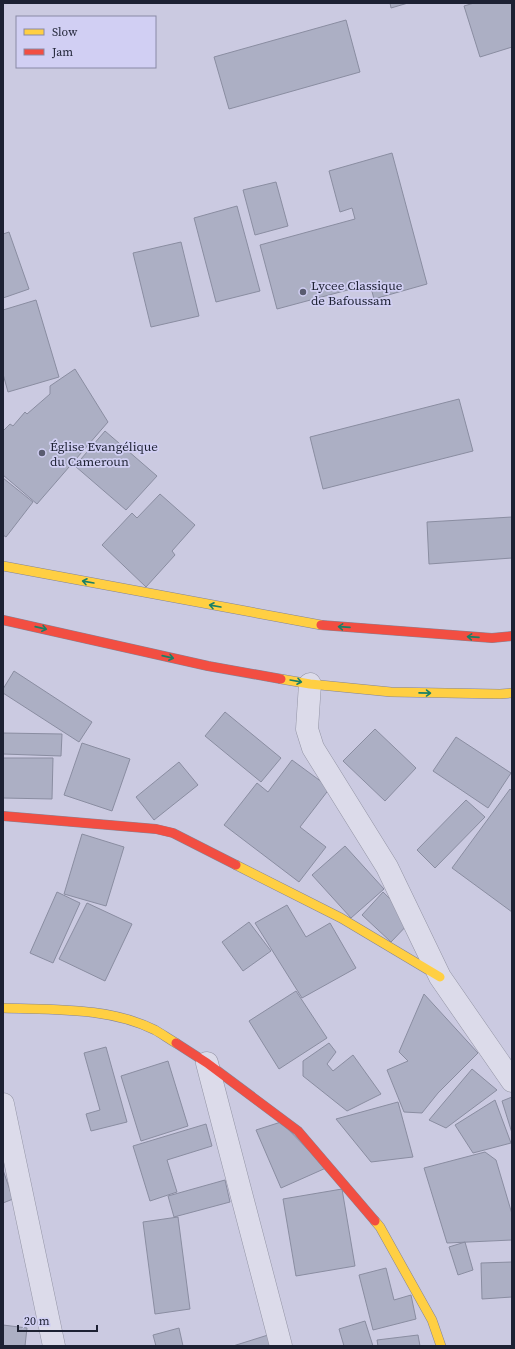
<svg xmlns="http://www.w3.org/2000/svg" width="515" height="1349" viewBox="0 0 515 1349" font-family="'Source Serif 4',serif">
<rect width="100%" height="100%" fill="#cbcae1"/>
<path fill="#acafc4" stroke="#8a8da1" d="M390 3H408L391 8Z
M474 3H512V47L480 57 464 6Z
M346 20 360 72 229 109 214 57Z
M392 153 427 284 374 299 370 284 277 309 260 245 355 219 352 208 340 212 329 171Z
M276 182 288 226 255 235 243 190Z
M237 206 260 291 216 302 194 218Z
M9 232 29 289 3 298V234Z
M181 242 199 316 151 327 133 253Z
M36 300 59 377 8 392 3 374V310Z
M75 369 108 422 37 504 3 475V431L10 424 13 426 25 412 27 414 50 394V386Z
M459 399 473 451 323 489 310 437Z
M105 431 157 476 126 510 75 466Z
M3 478 33 502 6 537 3 535Z
M160 494 195 525 172 551 175 555 146 587 102 545 132 513 137 518Z
M512 517V558L429 564 427 522Z
M14 671 92 722 79 742 3 693V689Z
M225 712 281 758 261 782 205 736Z
M375 729 416 768 385 801 343 761Z
M3 733 62 734 61 756 3 754Z
M456 737 511 773 488 808 433 771Z
M82 743 130 759 112 811 64 795Z
M3 758H53L52 799 3 798Z
M292 760 330 788 300 827 326 847 299 882 224 825 257 783 268 792Z
M179 762 198 785 154 820 136 797Z
M510 789 512 791V912L452 868Z
M466 800 485 817 435 868 417 850Z
M82 834 124 847 106 906 64 894Z
M345 846 384 889 351 918 312 875Z
M57 892 80 903 53 963 30 953Z
M383 892 412 920 391 942 362 915Z
M87 903 132 924 105 981 59 959Z
M287 905 306 937 330 923 356 968 302 998 255 923Z
M249 922 271 951 243 971 222 942Z
M296 991 327 1038 279 1069 249 1021Z
M424 994 478 1053 438 1093 422 1113 404 1112 387 1070 408 1061 399 1052Z
M329 1043 336 1052 327 1064 333 1071 353 1055 381 1094 347 1111 303 1076V1061Z
M106 1047 127 1122 91 1131 86 1114 100 1110 84 1053Z
M168 1061 188 1126 141 1141 121 1076Z
M472 1069 497 1090 446 1128 429 1120Z
M512 1097V1133L502 1101Z
M495 1100 511 1143 473 1153 455 1125Z
M398 1102 413 1157 371 1162 336 1119Z
M281 1122 326 1168 281 1188 256 1130Z
M206 1124 212 1146 167 1160 177 1192 150 1201 133 1146Z
M485 1152 496 1160 512 1214V1240L447 1243 424 1168Z
M3 1170 13 1199 3 1203Z
M225 1180 230 1202 174 1217 168 1196Z
M342 1189 355 1266 296 1276 283 1199Z
M178 1217 190 1309 155 1314 143 1222Z
M465 1242 473 1270 458 1275 449 1247Z
M512 1262V1297L482 1299 481 1263Z
M386 1268 394 1300 411 1295 416 1319 373 1330 359 1275Z
M365 1321 373 1346H344L339 1329Z
M3 1325 27 1328 25 1346H3Z
M179 1328 183 1346H156L153 1335Z
M268 1335 272 1346H233Z
M418 1335 420 1346H378L377 1340Z"/>
<g fill="none" stroke-linecap="round" stroke-linejoin="round">
<g stroke="#9495a6" stroke-width="23">
<path id="street" d="M310 684 307 729 313 748 387 867 440 977 512 1081
M207 1063 281 1346
M3 1104 54 1346"/>
</g>
<g stroke="#848495" stroke-width="10">
<path id="slow" d="M3 566 321 625
M281 679 310 684 391 692 500 694 512 693
M236 865 341 918 440 977
M3 1008C54 1010 109 1007 155 1030 162 1034 169 1039 176 1043
M375 1221 380 1227 432 1320 441 1346"/>
</g>
<g stroke="#848495" stroke-width="10">
<path id="jam" d="M3 620 208 666 281 679
M321 625 492 638 512 636
M3 816 156 829 173 833 236 865
M176 1043 207 1063 298 1131 375 1221"/>
</g>
<use href="#street" stroke="#dcdbea" stroke-width="22"/>
<use href="#slow" stroke="#ffcf43" stroke-width="9"/>
<use href="#jam" stroke="#f24e42" stroke-width="9"/>
</g>
<defs><path id="oneway-shaft" d="M-6 0H5M1.5-3L5.5 0L1.5 3" fill="none" stroke-width="1.6" stroke-linecap="round" stroke-linejoin="round"/></defs>
<g stroke="#1a8066">
<use href="#oneway-shaft" transform="translate(88 582) rotate(-170)"/>
<use href="#oneway-shaft" transform="translate(215 606) rotate(-170)"/>
<use href="#oneway-shaft" transform="translate(344 627) rotate(-176)"/>
<use href="#oneway-shaft" transform="translate(41 628) rotate(13)"/>
<use href="#oneway-shaft" transform="translate(473 637) rotate(-176)"/>
<use href="#oneway-shaft" transform="translate(168 657) rotate(13)"/>
<use href="#oneway-shaft" transform="translate(296 681) rotate(10)"/>
<use href="#oneway-shaft" transform="translate(425 693) rotate(1)"/>
</g>
<g fill="#5a5c70" stroke="#d1cff3" stroke-width="1.5">
<circle cx="303" cy="292" r="4"/>
<circle cx="42" cy="453" r="4"/>
</g>
<g text-anchor="middle" stroke-width="3.5" stroke-linejoin="round" paint-order="stroke">
<g font-size="13" fill="#1d2133" stroke="#d1cff3" text-anchor="start">
<text x="311" y="290">Lycee Classique<tspan x="311" dy="15">de Bafoussam</tspan></text>
<text x="50" y="451">Église Evangélique<tspan x="50" dy="15">du Cameroun</tspan></text>
</g>
</g>
<rect width="515" height="1349" fill="none" stroke="#1d2133" stroke-width="8"/>
<rect x="16" y="16" width="140" height="52" fill="#d1cff3" stroke="#8989a6"/>
<rect x="24" y="29" width="20" height="6" fill="#ffcf43" stroke="#8989a6"/>
<text x="52" y="36" font-size="12" fill="#1d2133">Slow</text>
<rect x="24" y="49" width="20" height="6" fill="#f24e42" stroke="#8989a6"/>
<text x="52" y="56" font-size="12" fill="#1d2133">Jam</text>
<path d="M18 1325v6h79v-6" fill="none" stroke="#1d2133" stroke-width="2"/>
<text x="24" y="1325" font-size="12" fill="#1d2133" stroke="#d1cff3" stroke-width="3" paint-order="stroke">20 m</text>
</svg>
